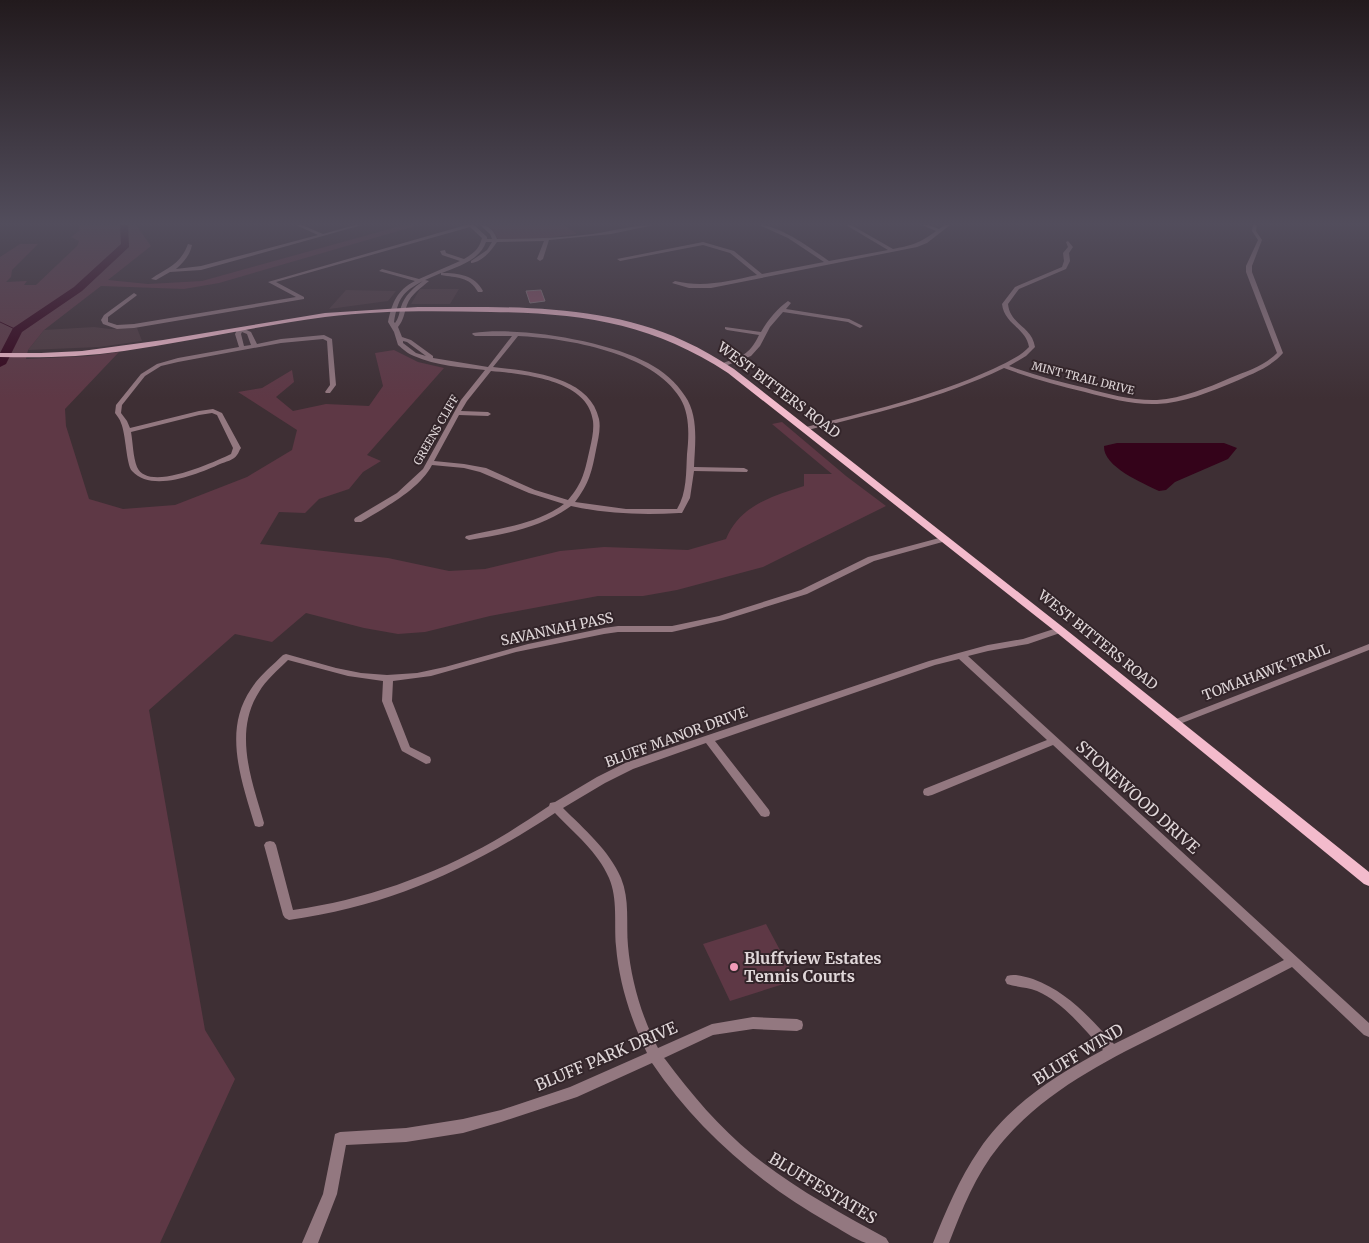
<svg xmlns="http://www.w3.org/2000/svg" width="1369" height="1243" viewBox="0 0 1369 1243" font-family="Merriweather,serif">
<rect width="100%" height="100%" fill="#3e2f34"/>
<path fill="#4e3a40" d="M420 289H459L450 304H411Z
M346 290 396 291 388 301 329 309Z
M94 327 110 329 137 328 142 341 99 347 28 350 44 330Z"/>
<path fill="#5e3845" d="M79 225H136L151 246 108 280 148 284 202 281 404 225H419L219 283 184 289 101 286 44 330 28 350 26 359 90 356 119 352 65 409 66 426 89 499 123 509 175 505 247 477 292 450 297 430 238 392 262 388 292 370 294 382 276 397 293 411 326 404 369 406 383 386 375 353 394 350 418 362 444 368 367 455 381 461 363 472 349 489 319 499 305 513 279 512 260 544 388 558 449 571 485 569 560 551 604 547 688 550 726 539C740 505 773 496 804 486V474H832L772 424 782 422 846 476 886 506 763 567 677 590 643 596H598L490 616 425 632 398 634 364 628 306 613 272 642 235 634 149 710 205 1030 235 1079 160 1243H0V257L20 244H38L12 270 11 277 6 282 27 281 24 285H36L77 246 79 241 71 237 79 231Z
M485 225H564L577 234 544 238 502 240 498 239 492 229Z
M766 924 796 980 730 1001 703 944Z"/>
<path fill="#34031a" d="M1117 443H1224L1237 448 1228 459 1175 482 1166 490 1159 491C1143 483 1103 467 1104 446Z"/>
<g fill="none" stroke-linecap="round" stroke-linejoin="round">
<path stroke="#34031a" stroke-width="1" d="M0 322 17 330"/>
<path fill="#34031a" fill-rule="evenodd" d="M120 225H128L129 247 82 291 22 332 6 364 0 367V353L13 328 74 287 121 244Z"/>
</g>
<path fill="#884f63" stroke="#88777c" d="M541 290 545 301 530 303 526 291Z"/>
<g fill="none" stroke-linecap="round" stroke-linejoin="round">
<path fill="#937880" fill-rule="evenodd" d="M296 225H302L323 234 355 225H362L201 270 170 272 156 280 151 279C168 267 180 265 188 244L192 245C190 255 184 262 176 269L201 266 318 235Z
M466 225H474L487 237V239H492L490 234 480 225C489 225 494 231 497 239 529 239 561 238 593 234 613 231 634 225 654 225L611 234 549 240 543 259 540 261 537 259 544 241 497 242C491 251 482 262 471 263V261L487 250 492 242H486C480 260 457 267 442 273 458 273 475 275 483 291L482 292H478C469 276 457 278 441 275V273L425 280 429 281C421 288 411 294 407 305 404 313 404 320 398 327L402 337 411 340 433 356V358L488 367 512 336H475L472 334 473 333C519 326 608 341 648 363 663 371 676 382 685 396 699 416 695 444 694 467L744 468 748 470 747 472 694 471 690 498 682 513H679C643 515 607 514 571 506 541 528 505 534 469 540L465 538 466 536C500 528 535 525 564 504L529 493 480 472 464 468 432 465C419 490 384 508 361 522H355L354 520 355 518 397 493 423 469 461 400 485 370C462 367 436 366 414 356 408 354 403 349 398 345L394 332 388 322C392 303 397 290 415 281L379 271 382 269 419 279 460 261 442 255 440 251 445 250 446 253 464 259C474 253 479 249 482 238L470 227 276 282 304 297V299L134 328 117 329 103 324 101 320 104 315 134 293 137 295 136 296 108 317V322L117 325 134 324 296 297 268 282ZM423 281C414 287 404 296 401 307 399 313 399 318 395 323L394 322C398 299 402 292 423 281ZM518 336C567 338 653 353 680 398 690 414 689 436 687 454 686 472 687 493 677 509H626L575 502C589 484 592 471 596 450 598 440 601 429 599 419 590 376 529 371 493 367ZM403 341 407 342 426 356 416 353 403 343ZM491 371C523 374 588 379 593 421 594 430 592 439 590 448 585 470 583 483 568 500L535 490 486 468 464 464 434 461 459 415 488 416 491 414 488 412 461 411 467 401Z
M759 225C780 225 812 249 829 261L888 250 846 225H851L893 249C913 245 920 243 936 231L922 225H928L939 229 945 225H950L927 243 917 247 711 288H689L672 283 675 281C704 288 729 281 757 275L730 253 703 245 620 261 617 259 703 242 734 251 762 274 824 262 788 238Z
M1253 225H1257L1256 231 1262 240 1252 266V272L1283 353C1270 368 1251 374 1234 382 1210 392 1183 403 1157 404 1133 405 1108 398 1085 392 1057 385 1030 378 1004 368 940 399 872 414 804 431L801 429 802 428C866 412 932 397 993 369 1005 363 1020 357 1029 347 1026 328 1004 324 1002 304L1015 287 1062 267 1064 261 1063 253 1068 247 1066 242 1068 241 1073 247 1069 253 1070 261 1066 269 1019 289 1008 304C1010 325 1032 326 1035 347L1026 356 1009 366C1034 375 1060 382 1086 388 1107 394 1135 401 1157 400 1183 398 1207 388 1230 378 1247 371 1264 366 1277 353L1246 272V266L1258 240 1252 231Z
M788 301 791 303 786 309 849 319 863 326 860 328 848 322 783 312 770 327 760 346 751 356 725 366H721V364C741 356 749 356 759 335L727 330 725 329V327L761 332C767 321 778 308 788 301Z
M238 328H242L251 332 257 344 281 339 324 335 332 339 336 385 330 393H326L325 392 330 385 327 341 323 339 281 343 178 362 161 366 145 376 122 405 121 413 127 421 130 428 199 411 213 409 222 413 241 448C239 450 239 453 237 455 234 460 225 462 220 464 198 474 152 493 132 471 126 464 126 434 121 423 120 419 117 416 115 413L116 405 141 374 157 364 178 358 239 347 235 334ZM242 332 247 334 251 345 244 346 241 334ZM212 413 217 415 233 448 231 454C214 462 148 493 137 467 133 457 133 443 131 432L199 415Z
M943 537H946L947 539 946 541 874 561 807 594 724 620 672 632H618L604 634 516 652 431 676 393 681 392 701 410 747 430 757 431 760 430 763 426 764 402 751 401 749 382 701 383 681 348 676 288 660C278 670 266 680 259 692 233 733 252 781 264 823L263 826 259 827 255 826 254 823C241 779 223 730 251 689 259 676 272 666 283 655L286 654 336 668 361 673 387 675 417 673 445 667 528 644 604 628 618 626H672L719 616 801 590 868 557Z
M1060 627 1064 630 1063 632 1028 644 988 651 968 656 1369 1023V1037L1364 1035 1292 967C1250 989 1208 1010 1166 1031 1105 1061 1043 1092 999 1146 976 1174 962 1209 949 1243H933C946 1211 959 1179 979 1150 1009 1105 1056 1075 1103 1050 1084 1029 1064 1003 1037 991 1027 987 1016 987 1007 984L1005 980 1007 976C1015 973 1025 977 1033 979 1068 992 1090 1018 1114 1044L1284 960 1053 745 932 795 928 796 924 795 923 792 924 789 1047 740 959 659 935 665 715 741 769 810 770 813 769 816 765 817 761 816 706 743 633 769 605 783 563 808C584 829 609 850 621 878 630 900 626 923 628 946 631 980 642 1018 658 1048L712 1024 753 1017 797 1019 802 1021 803 1025 802 1029 797 1031 753 1029 713 1035 664 1058 665 1059C691 1094 719 1127 753 1155 794 1188 840 1213 886 1238L889 1243C882 1243 872 1243 866 1243 856 1240 838 1228 829 1223 759 1183 697 1130 652 1063L577 1097 501 1122 463 1133 406 1142 346 1145 337 1194 318 1243H302L323 1194 335 1134 340 1132 406 1128 463 1119 501 1110 570 1087 647 1053C631 1020 619 983 616 946 614 923 618 899 609 878 598 852 574 833 555 813 469 869 391 906 289 920L285 918 283 915 264 845 266 842 270 841 274 842 276 845 293 910C364 900 432 876 494 841 513 830 531 818 549 806L550 803 555 802 597 777 625 763 929 661 988 645 1023 639Z
M1369 644V650L1177 725H1171L1169 723 1171 721Z"/>
<path fill="#f3bbcc" fill-rule="evenodd" d="M418 307C506 307 602 303 684 341 702 349 718 359 734 369L1064 628 1369 872V886L1364 884 1056 632 728 373C652 323 580 313 491 312 436 311 380 310 325 317 258 326 191 341 124 351 83 357 42 358 0 357V353H41L82 351 163 340 325 313Z"/>
</g>
<linearGradient id="sky" x2="0" y2="1"><stop stop-color="#221a1d"/><stop offset="0.56" stop-color="#524d5c"/><stop offset="1" stop-color="#524d5c" stop-opacity="0"/></linearGradient>
<rect width="1369" height="399" fill="url(#sky)"/>
<circle fill="#f09ab7" stroke="#33252a" stroke-width="2" cx="734" cy="967" r="5"/>
<g text-anchor="middle" stroke-width="4" stroke-linejoin="round" paint-order="stroke">
<g font-size="11" fill="#e0d7d9" stroke="#33252a">
<text transform="translate(1083 378) rotate(14)" y="4">MINT TRAIL DRIVE</text>
<text transform="translate(436 430) rotate(-60)" y="4">GREENS CLIFF</text>
</g>
<g font-size="14" fill="#e0d7d9" stroke="#33252a">
<text transform="translate(779 390) rotate(37)" y="5">WEST BITTERS ROAD</text>
<text transform="translate(557 629) rotate(-12)" y="5">SAVANNAH PASS</text>
<text transform="translate(1098 640) rotate(39)" y="5">WEST BITTERS ROAD</text>
<text transform="translate(1266 672) rotate(-21)" y="5">TOMAHAWK TRAIL</text>
<text transform="translate(676 737) rotate(-20)" y="5">BLUFF MANOR DRIVE</text>
</g>
<g font-size="16" fill="#e0d7d9" stroke="#33252a">
<text transform="translate(1138 797) rotate(42)" y="6">STONEWOOD DRIVE</text>
<text transform="translate(1078 1054) rotate(-31)" y="6">BLUFF WIND</text>
<text transform="translate(606 1056) rotate(-23)" y="6">BLUFF PARK DRIVE</text>
<text transform="translate(823 1188) rotate(31)" y="6">BLUFFESTATES</text>
</g>
<g font-size="16" font-weight="bold" fill="#e0d7d9" stroke="#33252a" text-anchor="start">
<text x="744" y="964">Bluffview Estates<tspan x="744" dy="18">Tennis Courts</tspan></text>
</g>
</g>
</svg>
